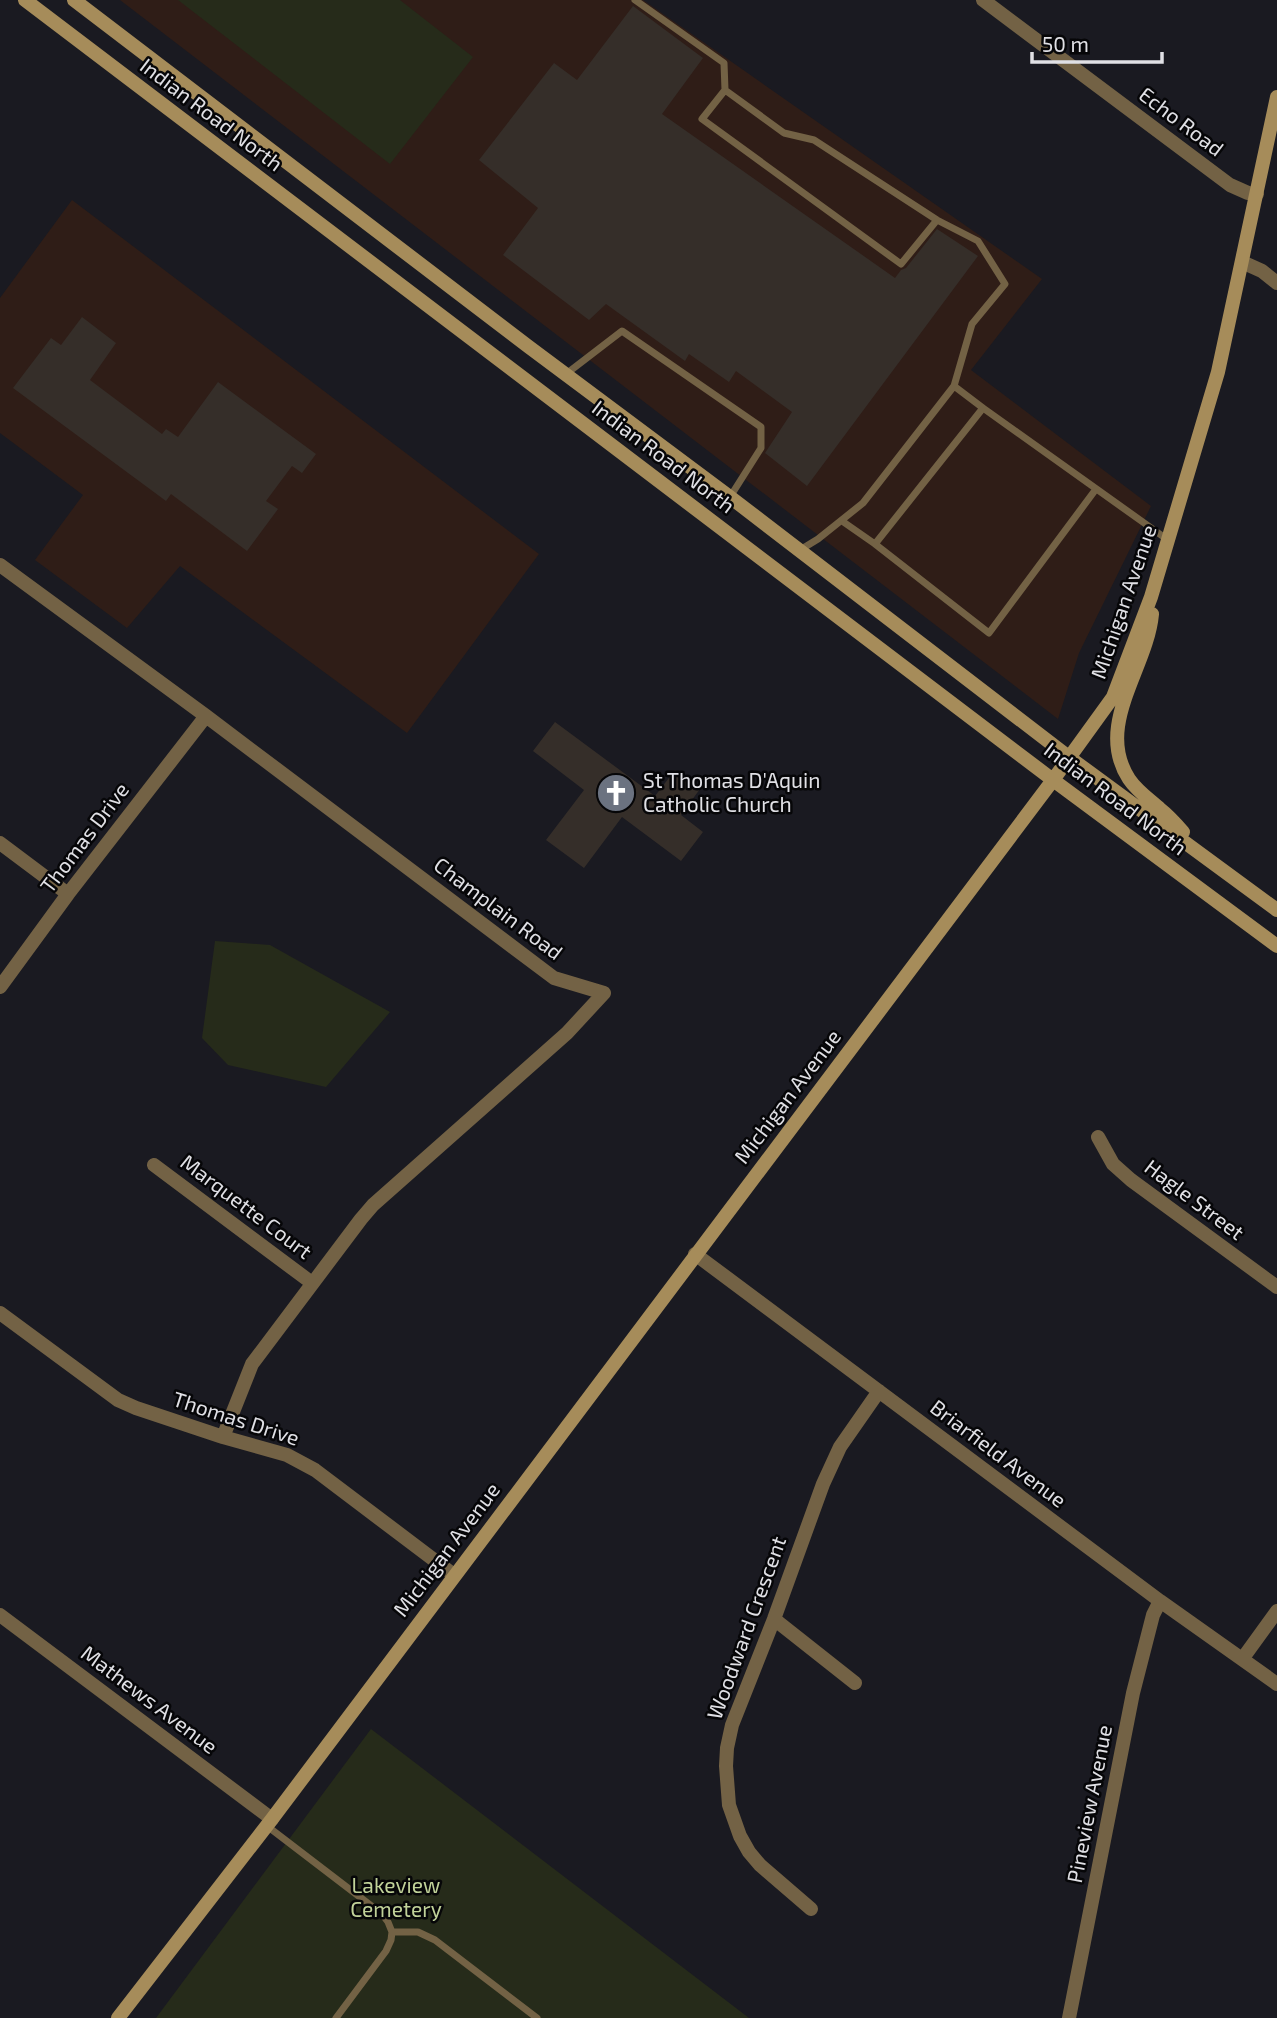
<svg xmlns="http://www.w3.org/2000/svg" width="1277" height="2018" viewBox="0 0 1277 2018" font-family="'Exo 2',sans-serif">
<rect width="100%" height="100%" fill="#1a1a21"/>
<path fill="#2f1d17" d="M120 0H643L1042 279 971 370 1151 506 1079 653 1058 719Z
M72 200 539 554 407 733 180 566 127 628 35 560 83 495 0 433V298Z"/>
<path fill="#262b1a" d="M178 0H400L473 57 390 164Z
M215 941 270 945 390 1012 326 1087 228 1065 202 1038Z
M371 1729 749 2018H156Z"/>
<path fill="#352e29" d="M633 6 703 58 662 114 895 278 901 270 906 268 937 229 978 256 807 486 765 453 792 412 736 371 729 382 689 354 685 361 606 304 589 320 503 255 538 208 479 160 554 63 577 80Z
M82 317 116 343 90 380 162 434 166 429 178 437 218 382 316 454 302 473 292 466 266 501 278 509 247 551 171 494 166 501 13 388 51 338 61 345Z
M555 722 655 796 675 770 700 789 681 815 703 832 681 861 622 817 584 868 546 840 584 790 533 751Z"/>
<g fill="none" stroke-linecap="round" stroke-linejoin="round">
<path stroke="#736245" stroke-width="7" d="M635 0 724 63 725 90
M566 374 622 331 761 427V448L730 497
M954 386 983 408
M1096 489 989 633 875 544 983 408 1168 540
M842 521 875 544
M800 550 818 539 863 503 954 386 972 324 1005 284 978 241 937 220 814 140 784 133 725 90 702 119 901 264 937 220
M267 1826 382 1914 388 1922 392 1932H418L435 1940 537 2018
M336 2018 386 1951 391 1940 392 1932"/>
<path stroke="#736245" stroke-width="14" d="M983 0 1230 185 1248 193 1257 194
M1242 262 1262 271 1277 283
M0 565 206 716 554 978 604 993 567 1033 373 1205 361 1219 252 1364 223 1437
M0 843 68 894
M0 987 68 894 206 716
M1098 1137 1113 1164 1131 1180 1277 1287
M154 1165 312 1283
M695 1254 1160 1601 1277 1684
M0 1313 118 1400 136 1408 223 1437 287 1455 315 1470 454 1575
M0 1615 272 1819
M774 1619 855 1683
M1243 1658 1277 1611
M811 1909 760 1865 749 1852 740 1836 729 1805 726 1766 727 1748 732 1725 774 1619 823 1484 840 1447 879 1391
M1069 2018 1133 1693 1153 1615 1160 1601"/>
<path stroke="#a68c5a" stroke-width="14" d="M25 0 1053 780 1277 946
M74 0 529 347 730 497 1070 758 1277 910
M1152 614C1147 669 1094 725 1129 779 1137 791 1150 800 1160 809 1169 816 1176 824 1183 832
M118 2018 272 1819 1053 780 1113 697 1151 597 1218 372 1277 97"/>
</g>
<defs>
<g id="church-disc" transform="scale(2.0125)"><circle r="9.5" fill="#6b7280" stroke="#060608"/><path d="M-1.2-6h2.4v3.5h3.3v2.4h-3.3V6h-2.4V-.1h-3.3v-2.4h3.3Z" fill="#fff"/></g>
</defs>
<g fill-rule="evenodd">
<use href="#church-disc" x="616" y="793"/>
</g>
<g text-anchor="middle" stroke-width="5" stroke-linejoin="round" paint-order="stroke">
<g font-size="21" fill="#e0e0e5" stroke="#060608">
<text transform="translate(211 115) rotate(37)" y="7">Indian Road North</text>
<text transform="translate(1181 122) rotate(37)" y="7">Echo Road</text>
<text transform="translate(663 457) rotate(37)" y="7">Indian Road North</text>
<text transform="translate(1124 602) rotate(-71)" y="7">Michigan Avenue</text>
<text transform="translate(1115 799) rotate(37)" y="7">Indian Road North</text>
<text transform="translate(85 838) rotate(-53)" y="7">Thomas Drive</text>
<text transform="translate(498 909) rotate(37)" y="7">Champlain Road</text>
<text transform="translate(788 1097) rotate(-53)" y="7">Michigan Avenue</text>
<text transform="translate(1194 1200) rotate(37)" y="7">Hagle Street</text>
<text transform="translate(246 1207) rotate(37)" y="7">Marquette Court</text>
<text transform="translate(236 1419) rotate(18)" y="7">Thomas Drive</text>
<text transform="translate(998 1454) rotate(37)" y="7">Briarfield Avenue</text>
<text transform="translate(447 1550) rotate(-53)" y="7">Michigan Avenue</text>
<text transform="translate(747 1628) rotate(-70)" y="7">Woodward Crescent</text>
<text transform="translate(149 1700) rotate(37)" y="7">Mathews Avenue</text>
<text transform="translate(1090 1804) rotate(-79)" y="7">Pineview Avenue</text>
</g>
<g font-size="21" fill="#e0e0e5" stroke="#060608" text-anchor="start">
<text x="643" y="788">St Thomas D'Aquin<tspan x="643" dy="24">Catholic Church</tspan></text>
</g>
<g font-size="21" fill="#c1d299" stroke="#060608">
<text x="396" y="1893">Lakeview<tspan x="396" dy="24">Cemetery</tspan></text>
</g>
</g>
<path d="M1032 52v10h130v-10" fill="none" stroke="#e0e0e5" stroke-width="3.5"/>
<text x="1042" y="52" font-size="21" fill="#e0e0e5" stroke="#060608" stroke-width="5" paint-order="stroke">50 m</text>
</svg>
